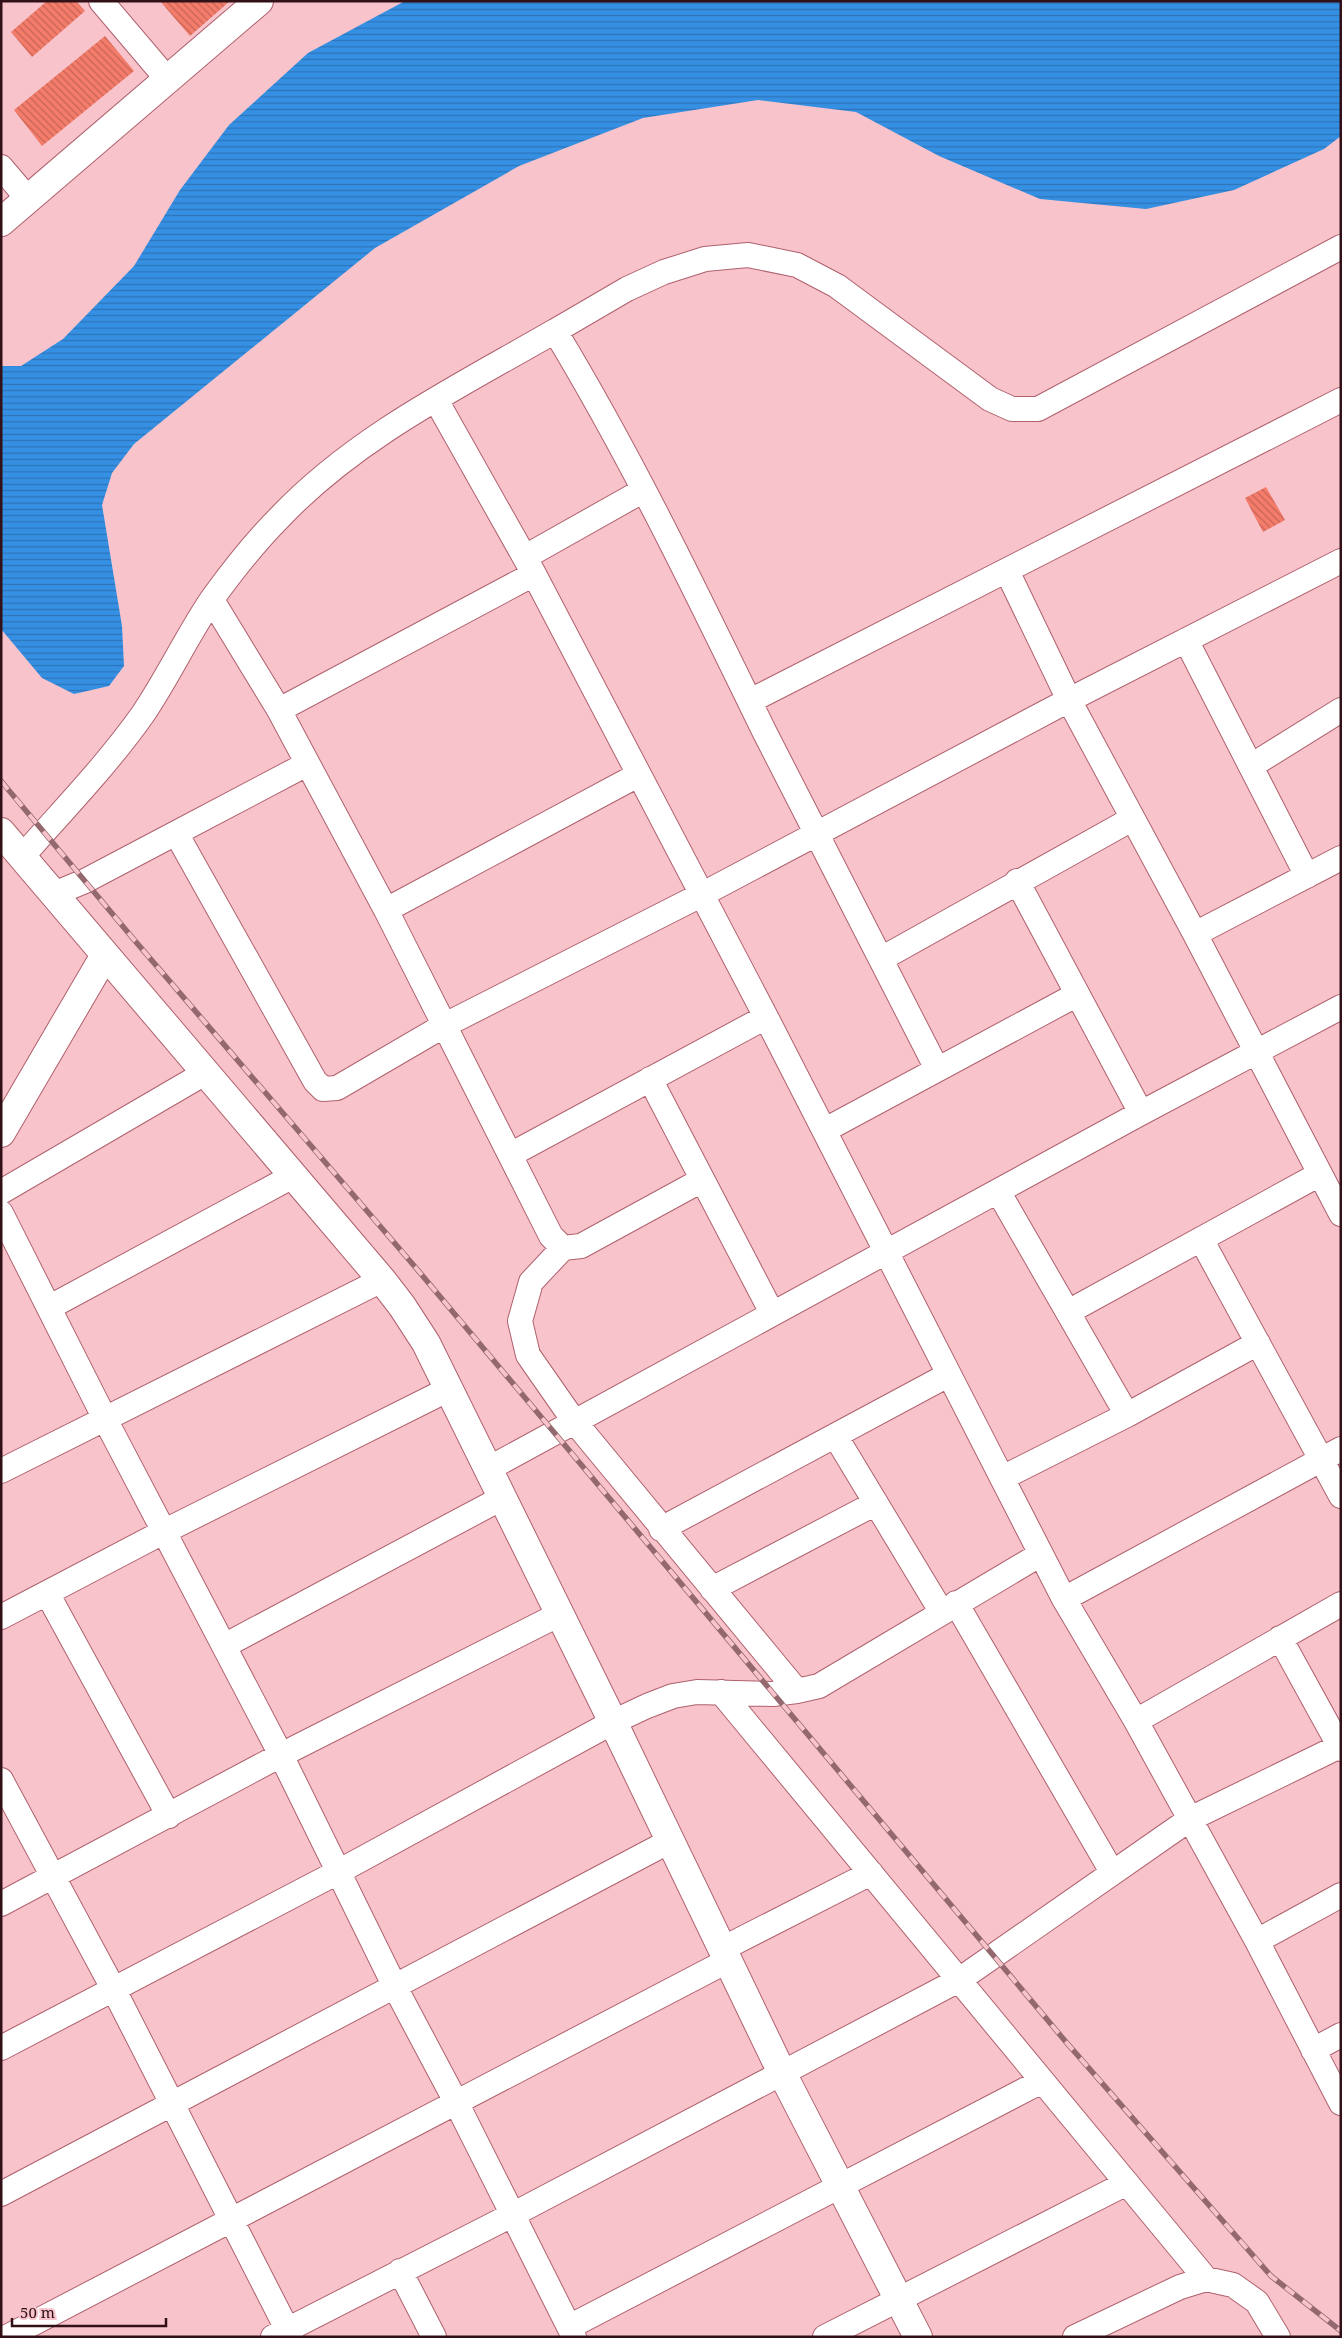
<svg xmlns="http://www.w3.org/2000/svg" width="1342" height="2338" viewBox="0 0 1342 2338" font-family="'Noto Serif',serif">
<defs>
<pattern id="water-rules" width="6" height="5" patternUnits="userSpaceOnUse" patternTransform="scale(1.25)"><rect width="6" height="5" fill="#3590e4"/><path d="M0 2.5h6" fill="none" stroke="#2d74b8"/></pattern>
<pattern id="building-back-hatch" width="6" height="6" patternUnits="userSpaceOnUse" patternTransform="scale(1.25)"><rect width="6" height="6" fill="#f47c6a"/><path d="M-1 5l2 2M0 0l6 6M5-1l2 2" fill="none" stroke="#c66456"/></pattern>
</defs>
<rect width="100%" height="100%" fill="#f8c3ca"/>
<path fill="url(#water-rules)" d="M405 1H1341V136L1324 149 1234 190 1146 209 1040 199 939 156 856 112 758 100 643 118 519 166 375 248 134 444 112 473 102 505 122 626 124 666 109 686 74 694 42 678 1 629V366H21L63 339 134 266 180 190 229 125 308 53Z"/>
<path fill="url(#building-back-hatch)" d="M47 1H76L85 11 32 57 11 32Z
M160 1H230L190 36Z
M105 36 134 71 42 146 14 110Z
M1266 487 1285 520 1263 532 1245 498Z"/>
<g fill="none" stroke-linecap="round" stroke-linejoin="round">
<g stroke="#af616e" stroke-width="26">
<path id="street" d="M101 1 168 80
M1 167 28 199
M555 331 627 289 664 272 705 259 748 255 797 265 837 286 990 399 1012 409H1038L1341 247
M436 400 534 574 766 1017 1064 1599 1136 1721 1257 1941 1341 2103
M525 557 644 490
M1007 571 1069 700 1195 934 1341 1214
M212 600 279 710 386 910 551 1236 563 1248 581 1246 702 1180
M1186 640 1307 876
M750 701 1341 400
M279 710 534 574
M307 764 176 833 315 1081 323 1089 337 1088 445 1025 701 895 1069 700 1341 561
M1251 766 1341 710
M22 857C63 810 107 765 143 714 168 677 187 636 212 599 233 570 255 542 280 517 357 436 460 386 555 331 633 460 698 596 764 731 821 844 880 956 937 1069
M1017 881 1141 1113
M54 894 85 881 176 833
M386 910 638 775
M1195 934 1341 858
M881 959 1132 819
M650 1079 772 1313
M825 1130 1076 995
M510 1155 766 1017
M998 1191 1127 1415
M1 1192 205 1073
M1 1213 105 1419 281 1755 395 1987 456 2102 574 2337
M1201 1239 1341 1496
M563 1248 531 1282 520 1321 528 1355 574 1421 797 1691
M50 1307 293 1176
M1068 1312 1318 1175
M836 1437 941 1611
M488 1469 1141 1113 1341 1007
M1 1471 382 1280
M1002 1478 1127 1415 1258 1343
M661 1529 948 1375
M712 1589 876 1503
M47 1593 169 1816
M1064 1599 1341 1449
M956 1603 1112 1872
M1 1617 165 1531 449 1389
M1280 1638 1341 1749
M224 1646 502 1498
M721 1692 1206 2279
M1136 1721 1341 1604
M1 1780 114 1990 291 2337
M1 1904 281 1755 560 1614
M1257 1941 1341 1895
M722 1949 871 1873
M1 2048 338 1872 613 1722 647 1706 673 1696 697 1692 773 1694 797 1691 819 1686 1041 1554
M1313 2050 1341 2035
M1 2194 670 1841
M400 2271 434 2337
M569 2327 1042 2081
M7 2337 727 1961
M273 2337 512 2215 959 1980 1190 1819 1340 1746
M825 2337 1127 2183
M1075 2337 1180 2287 1206 2279 1233 2285 1257 2302 1278 2337"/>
</g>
<g stroke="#af616e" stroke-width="30">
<path id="secondary" d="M1 222 259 1
M1 832 382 1280 402 1306 426 1343 613 1722 782 2073 918 2337
M1 1133 105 955"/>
</g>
<use href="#street" stroke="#fff" stroke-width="24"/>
<use href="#secondary" stroke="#fff" stroke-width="28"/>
<g stroke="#93696f" stroke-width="5.5">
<path id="rail" d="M1 781 136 942 416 1268 1066 2042 1271 2276 1341 2331"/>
</g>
<use href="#rail" stroke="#f8c3ca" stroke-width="4" stroke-dasharray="11" stroke-linecap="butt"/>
</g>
<rect width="1342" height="2338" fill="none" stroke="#311117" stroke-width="5"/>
<path d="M12 2318v8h154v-8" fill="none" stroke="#311117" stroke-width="2.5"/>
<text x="20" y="2318" font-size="15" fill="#311117" stroke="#f8c3ca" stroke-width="4" paint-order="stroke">50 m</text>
</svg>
